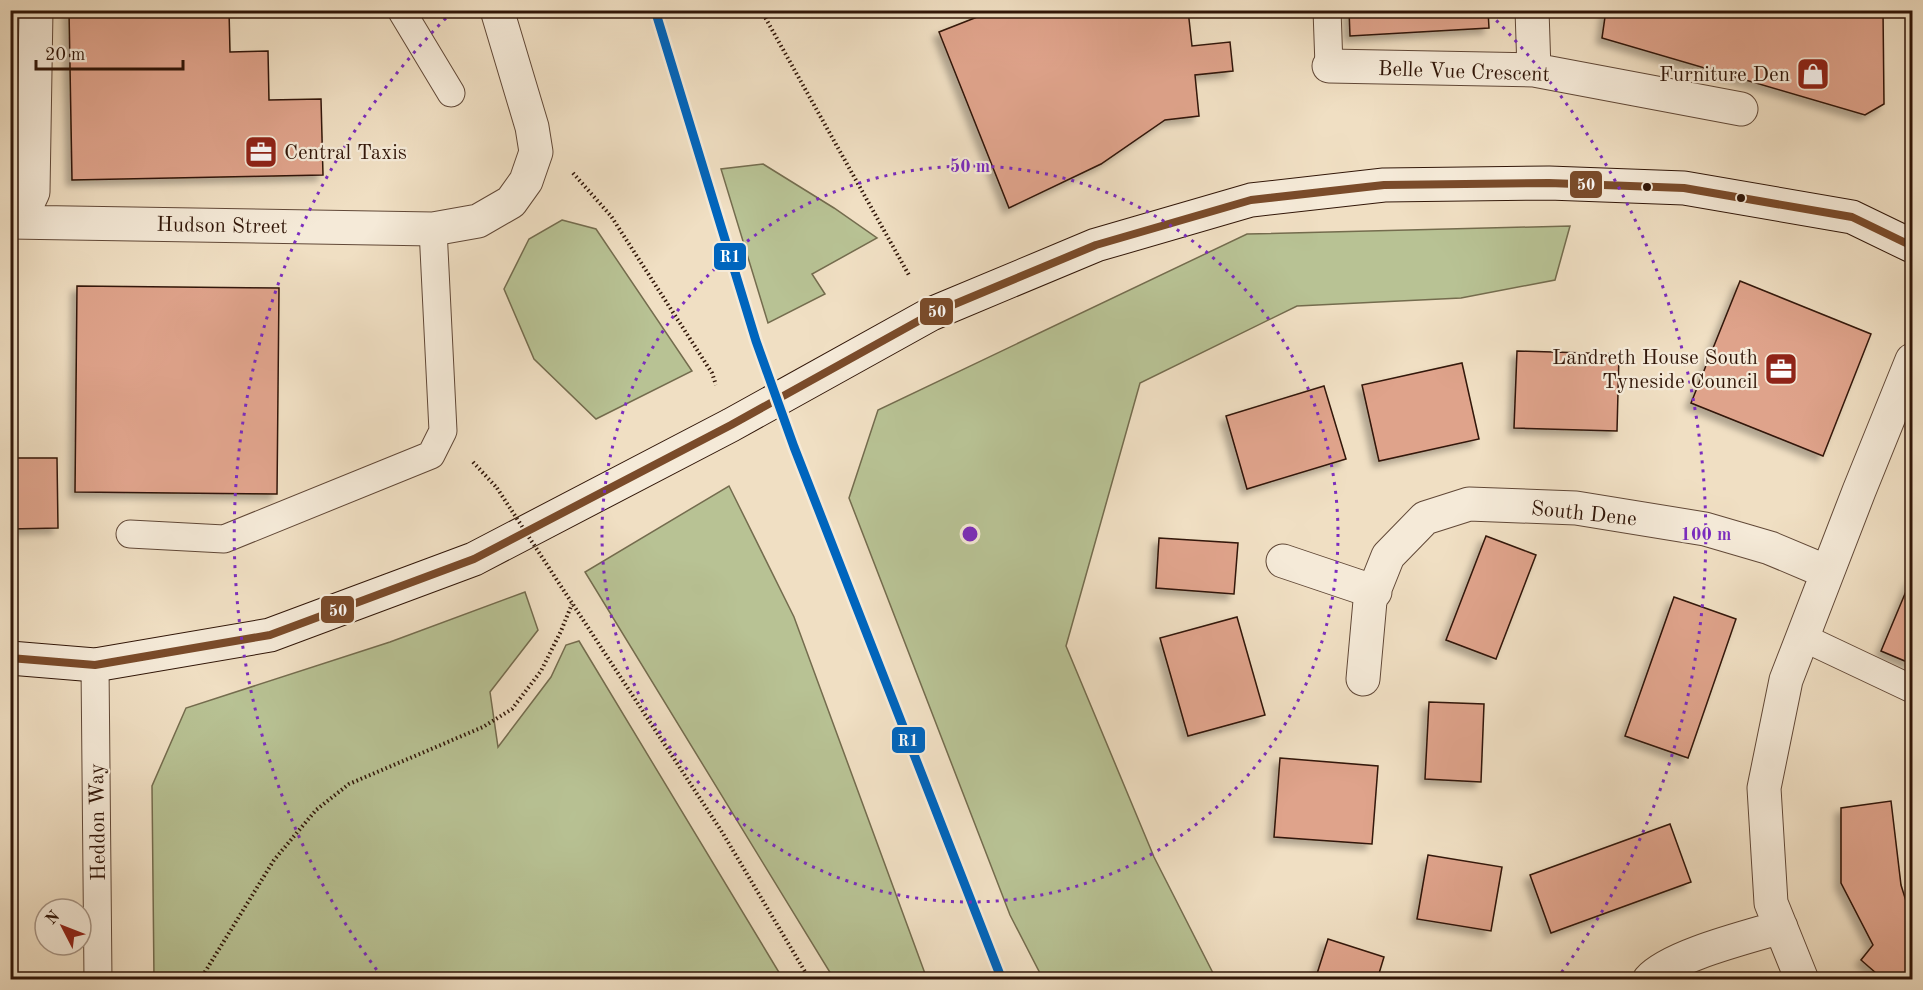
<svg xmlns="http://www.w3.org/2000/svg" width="1923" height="990" viewBox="0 0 1923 990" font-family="'Old Standard TT',serif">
<defs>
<filter id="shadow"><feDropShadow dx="-5.5" dy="5.5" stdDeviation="3" flood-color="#0004"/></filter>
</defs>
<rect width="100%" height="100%" fill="#f0dfc3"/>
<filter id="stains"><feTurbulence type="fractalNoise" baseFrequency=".00333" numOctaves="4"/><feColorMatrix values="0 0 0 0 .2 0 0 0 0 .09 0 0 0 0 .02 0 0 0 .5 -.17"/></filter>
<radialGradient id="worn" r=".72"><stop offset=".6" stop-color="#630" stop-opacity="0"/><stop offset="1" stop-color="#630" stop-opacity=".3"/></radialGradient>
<path fill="#b8c294" stroke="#746c4e" stroke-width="1.5" d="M763 164 834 208 877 238 812 274 825 294 768 323 721 169Z
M562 220 596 229 692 371 596 419 534 359 504 289 529 239Z
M1570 226 1555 280 1461 298 1297 306 1140 383 1066 646 1154 857 1216 979H1043L1010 915 849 498 878 410 1247 234Z
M729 486 794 617 927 979H834L585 572Z
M525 592 538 630 490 692 498 747 551 677 566 645 579 641 783 979H154L152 786 186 708 390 642Z"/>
<path fill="#dfa38b" stroke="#311608" stroke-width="1.5" filter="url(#shadow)" d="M69 10H229L230 52 268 51 269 100 321 99 323 175 72 180Z
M995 10H1188L1192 46 1230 42 1233 71 1195 75 1199 116 1165 120 1101 164 1009 208 939 32Z
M1349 10H1488L1489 28 1350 36Z
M1606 10H1883L1884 104 1865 115 1602 38Z
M1740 281 1871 334 1823 456 1691 403Z
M77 286 279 288 277 494 75 492Z
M1517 351 1619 354 1617 431 1514 428Z
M1462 363 1479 439 1379 461 1362 385Z
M1324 386 1346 459 1247 489 1226 416Z
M10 458H57L58 528 10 529Z
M1486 536 1536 555 1496 659 1446 640Z
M1159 538 1238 543 1234 594 1156 588Z
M1912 577V664L1881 651Z
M1674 597 1736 619 1688 758 1625 736Z
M1237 617 1265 715 1188 736 1160 638Z
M1429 702 1484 704 1481 782 1425 779Z
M1280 758 1378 766 1372 844 1274 837Z
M1891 801 1901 885 1912 920V980H1884L1861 960 1873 945 1841 883V808Z
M1670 824 1691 882 1551 933 1530 875Z
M1428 855 1502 867 1491 931 1417 919Z
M1328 939 1384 957 1377 980H1315Z"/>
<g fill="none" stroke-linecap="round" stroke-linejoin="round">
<g stroke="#614837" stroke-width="29">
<path id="lane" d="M401 10 451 93
M1327 10 1329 66
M130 534 224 539 431 455 443 431 433 229
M1802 637 1912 689
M95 665 98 980"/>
</g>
<g stroke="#614837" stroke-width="35">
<path id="street" d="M1532 10 1534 70
M1329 66 1534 70 1741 109
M10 222 433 229 478 221 511 202 526 181 536 152 532 127 497 10
M10 222 26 207 33 192 36 10
M1283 561 1375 592
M1363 679 1370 601 1388 556 1425 518 1469 504 1576 508 1705 529 1770 548 1827 572
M1649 980C1670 956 1748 937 1781 927
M1802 980 1771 903 1764 788 1786 680 1859 491 1912 360"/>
</g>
<g stroke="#311608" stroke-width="35">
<path id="secondary" d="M10 658 95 665 270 635 474 559 731 425 931 314 1096 245 1251 200 1384 185 1549 183 1684 188 1852 217 1912 246"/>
</g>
<path stroke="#311608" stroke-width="4" stroke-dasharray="1.5 3" stroke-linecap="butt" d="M761 10 910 277
M573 173 611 216 712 373 716 385
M473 462 497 488
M551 571 722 832 810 980
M200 980 274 860 316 810 349 784 483 727 512 709 541 671 561 631 572 604"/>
<use href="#lane" stroke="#f5ead8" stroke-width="27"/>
<use href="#street" stroke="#f5ead8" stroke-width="33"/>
<use href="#secondary" stroke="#f5ead8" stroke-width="33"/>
<path stroke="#311608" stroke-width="4" stroke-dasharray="1.5 3" stroke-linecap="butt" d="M497 488 551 571"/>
<g stroke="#f5ead8" stroke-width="12">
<path id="bus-1" d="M10 658 95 665 270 635 474 559 731 425 931 314 1096 245 1251 200 1384 185 1549 183 1684 188 1852 217 1912 246"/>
</g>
<use href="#bus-1" stroke="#7a4b2a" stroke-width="8"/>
<g stroke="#f5ead8" stroke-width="14">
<path id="rail-1" d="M655 10 756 341 794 447 1002 980"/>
</g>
<use href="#rail-1" stroke="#0065bd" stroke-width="9"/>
</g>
<g fill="none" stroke="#7b2cbf" stroke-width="3" stroke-dasharray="3 6">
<circle cx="970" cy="534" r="368"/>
<path d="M382 977A736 736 0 0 1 450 14M1490 14A736 736 0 0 1 1558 977"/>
</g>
<defs>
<g id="shop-square" transform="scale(1.725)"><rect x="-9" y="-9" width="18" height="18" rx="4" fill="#8f2418" stroke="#f5ead8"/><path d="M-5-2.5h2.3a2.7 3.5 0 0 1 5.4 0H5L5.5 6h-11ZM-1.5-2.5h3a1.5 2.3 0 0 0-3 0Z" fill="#fff"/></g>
<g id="office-square" transform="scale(1.725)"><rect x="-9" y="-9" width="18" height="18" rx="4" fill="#8f2418" stroke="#f5ead8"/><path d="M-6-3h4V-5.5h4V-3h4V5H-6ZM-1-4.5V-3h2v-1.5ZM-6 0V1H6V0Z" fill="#fff"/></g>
</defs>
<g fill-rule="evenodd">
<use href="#shop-square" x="1813" y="74"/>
<use href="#office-square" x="261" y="152"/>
<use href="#office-square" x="1781" y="369"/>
</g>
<g fill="#311608" stroke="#f5ead8" stroke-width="2">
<circle cx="1647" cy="187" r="5"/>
<circle cx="1741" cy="198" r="5"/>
</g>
<g text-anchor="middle" stroke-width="4.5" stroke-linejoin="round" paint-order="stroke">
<g font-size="21" fill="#311608" stroke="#f5ead8">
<text transform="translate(1464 71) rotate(2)" y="7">Belle Vue Crescent</text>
<text transform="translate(222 225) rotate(1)" y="7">Hudson Street</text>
<text transform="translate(1584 513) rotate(6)" y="7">South Dene</text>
<text transform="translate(97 822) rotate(-91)" y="7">Heddon Way</text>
</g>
<g font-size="21" fill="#311608" stroke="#f5ead8" text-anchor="end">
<text x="1790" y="81">Furniture Den</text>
<text x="284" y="159" text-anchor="start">Central Taxis</text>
<text x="1758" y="364">Landreth House South<tspan x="1758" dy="24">Tyneside Council</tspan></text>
</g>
</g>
<circle cx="970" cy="534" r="9" fill="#7b2cbf" stroke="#f5ead8" stroke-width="3"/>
<g font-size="18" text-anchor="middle" font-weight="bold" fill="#7b2cbf" stroke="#f5ead8" stroke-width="4.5" stroke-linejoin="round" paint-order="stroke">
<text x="970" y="172">50 m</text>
<text x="1706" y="540">100 m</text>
</g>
<g stroke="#f5ead8" stroke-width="2">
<rect x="1569" y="170" width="34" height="29" rx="6" fill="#7a4b2a"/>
<rect x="713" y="242" width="34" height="29" rx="6" fill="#0065bd"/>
<rect x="919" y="297" width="35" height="29" rx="6" fill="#7a4b2a"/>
<rect x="320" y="595" width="35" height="29" rx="6" fill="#7a4b2a"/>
<rect x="891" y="726" width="35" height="28" rx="6" fill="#0065bd"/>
</g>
<g font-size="16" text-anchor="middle" font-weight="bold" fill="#fff">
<text x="1586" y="190">50</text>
<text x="730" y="262">R1</text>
<text x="937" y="317">50</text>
<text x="338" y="616">50</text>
<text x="908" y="746">R1</text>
</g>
<rect width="1923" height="990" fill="none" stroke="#f0dfc3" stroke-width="36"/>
<rect x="12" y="12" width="1899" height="966" fill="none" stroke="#311608" stroke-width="3"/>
<rect x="18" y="18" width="1887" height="954" fill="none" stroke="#311608" stroke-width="1.5"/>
<g transform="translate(63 927) rotate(312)"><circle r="28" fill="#f5ead8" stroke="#a79585" stroke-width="1.5"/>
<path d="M0-4.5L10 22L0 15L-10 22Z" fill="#8f2418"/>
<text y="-9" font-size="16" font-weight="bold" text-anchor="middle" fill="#311608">N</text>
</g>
<path d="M36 60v9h147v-9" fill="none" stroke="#311608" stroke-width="3"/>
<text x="45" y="60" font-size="18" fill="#311608" stroke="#f5ead8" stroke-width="4.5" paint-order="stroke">20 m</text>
<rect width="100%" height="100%" filter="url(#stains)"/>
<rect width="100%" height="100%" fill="url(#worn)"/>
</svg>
